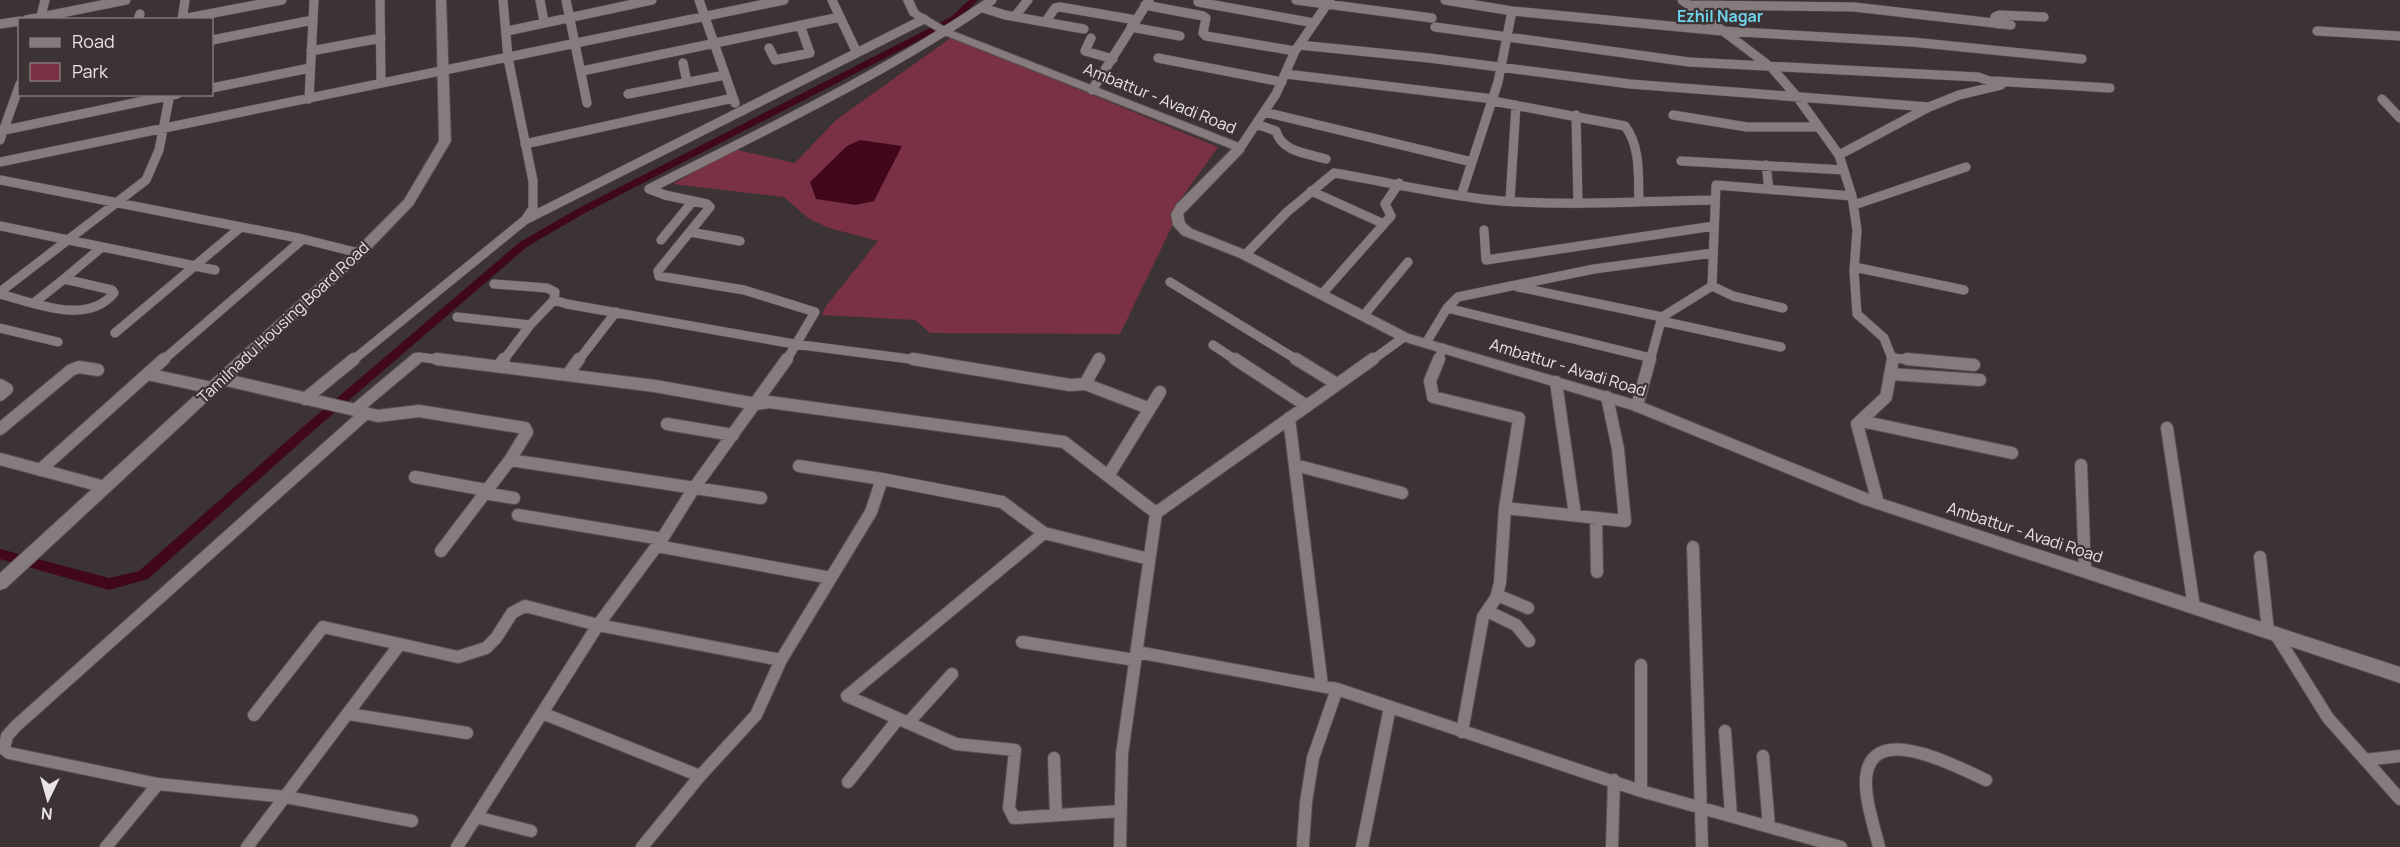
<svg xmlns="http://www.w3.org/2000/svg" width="2400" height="847" viewBox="0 0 2400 847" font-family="Manrope,sans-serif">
<rect width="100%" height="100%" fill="#3c3334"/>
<path fill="#7a3145" d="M952 37 1218 147 1175 207V220L1120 334 930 333 915 320 822 315 826 306 878 241 829 228 808 218 784 197 673 184 733 149 795 163 836 120Z"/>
<path fill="#41081c" d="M860 140 902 146 874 201 856 205 816 199 810 182 847 146Z"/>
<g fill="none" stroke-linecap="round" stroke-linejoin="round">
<path fill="#41081c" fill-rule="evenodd" d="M969 0H978L957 21 585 213 528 246 312 432 148 579 109 590 0 559V549L109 578 139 571 304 426 520 242 577 209 951 17Z"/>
<g stroke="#574f50" stroke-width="10">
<path id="street-far1" d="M380 0 381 83
M540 0 544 22
M566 0 587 103
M699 0 735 103
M832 0 857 53
M1296 0 1432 18
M1445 0 1512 11
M1682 0 1772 68 1798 98 1839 155 1852 196 1857 230 1854 271 1857 314 1884 338 1893 361
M1198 2 1314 23
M1145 5 1203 16 1206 18 1203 33 1206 36 1295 51
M1688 5 1854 7 2011 25
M983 8 1005 15 1084 29
M1016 15 1028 0
M182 19 282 0
M26 20 126 0
M40 20 45 0
M138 20 140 14
M182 20 185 0
M1046 21 1055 8 1060 7 1136 20
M0 24 20 21
M1998 24 1995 17 1999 15 2044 17
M1131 27 1180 36
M1435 27 1689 62 1978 77 2001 85 1959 95 1929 107 1839 155
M507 31 652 0
M2317 31 2400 36
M1091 38 1085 51 1113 59
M212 40 313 20
M1299 45 1429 58 1630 84 1929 107
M769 48 775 60 810 53 800 25
M311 51 381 38
M1158 58 1282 82
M683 63 687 82
M582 71 840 17
M1286 74 1493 99
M1994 81 2110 88
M212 88 310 68
M1092 90 1149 0
M628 94 725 75
M309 99 314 0
M2382 99 2400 118
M1493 101 1625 126C1641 147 1638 176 1639 201
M1264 112 1472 162
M1576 115 1578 202
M1673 115 1747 127H1819
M1256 124 1276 131C1282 152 1306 153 1326 159
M0 131 177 94
M0 140 20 84
M525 144 733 98
M1240 148 1276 94 1295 51 1330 0
M1681 161 1844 170
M0 162 784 0
M1766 165 1769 189
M0 180 303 239 359 253
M649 189C765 130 885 74 992 0
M649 189 665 195 707 204 710 207 658 271 659 276 744 290 815 312 786 361
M1311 191 1384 224
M1461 196 1498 82 1512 11 1722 31 1912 42 2082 59
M1510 201 1516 105
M1854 205 1966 167
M525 220 924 19
M0 226 215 270
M1484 230 1486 260 1714 226
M690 232 740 241
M661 240 693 201
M1245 255 1287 212 1334 173C1389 182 1444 196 1501 201 1572 206 1644 201 1715 200
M1854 267 1964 290
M1170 282 1299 361
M494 284 547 288 555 292 554 300 567 304 794 344 925 361
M1712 286 1733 296 1783 308
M1518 287 1662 317 1650 361
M0 292 146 180 159 150 170 94
M0 294C35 303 87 326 114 293L112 290 64 279 102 247
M1322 294 1391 216 1385 204 1399 183
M35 302 64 279
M1447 308 1458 297 1511 286 1594 269 1713 253
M1364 315 1408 262
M457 317 530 325 554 300
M1662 317 1712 286 1716 185 1852 196
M1661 321 1781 347
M0 328 58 342
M115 333 241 227
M1426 343 1447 308 1651 358
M1213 345 1237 361
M1893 358 1924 361
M162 361 303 239
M352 361 525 220 533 208V181L508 58 503 0
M415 361 419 357 449 361
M503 361 530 325
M578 361 616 312
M1371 361 1404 337
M1438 361 1443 348"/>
</g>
<g stroke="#574f50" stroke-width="14">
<path id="street" d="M437 359 655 386 756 404 769 402 1064 442 1156 513
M913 359 1070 385 1085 384 1148 408
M1235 359 1307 406
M1296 359 1337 384
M1439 359 1430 381 1433 397 1519 418 1505 508 1500 583 1496 598 1483 617 1462 732
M1907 359 1974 365
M499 366 504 359
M147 374 212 388
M568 374 579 359
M1890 374 1980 380
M222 379 355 410 416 359
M1556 382 1575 515
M1085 384 1099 359
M0 385 7 389 0 395
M305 399 354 359
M1637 406 1650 359
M361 412 378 416 419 411 525 428 527 432 510 460 441 551
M366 413 16 726 7 736 4 749 9 753 158 784 286 797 412 821
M1289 418 1322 686
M1861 421 2012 453
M667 424 733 435
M2167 428 2194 607
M0 429 71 370 79 367 98 370
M0 459 105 487
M510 460 761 498
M1295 465 1402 493
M2081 465 2085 571
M799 466 882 479
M40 470 164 359
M1108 476 1160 392
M415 477 486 490
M484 493 514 498
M1878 503 1857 424 1886 397 1893 359
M1505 508 1625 521 1618 449 1607 397
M518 515 662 539
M1596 518 1597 572
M1044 533 847 696 956 744 1015 750 1009 808 1014 818 1121 811
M657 546 831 578
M1693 547 1702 847
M2260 557 2268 631
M1497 595 1528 608
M1487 611 1516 625 1529 641
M2275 633 2328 718 2400 799
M1022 642 1135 660
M1137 652 1337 689 1641 791 1841 847
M1641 665V791
M542 713 700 776
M349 714 467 733
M254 715 323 627 458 657 486 648 496 638 512 613 525 606 598 625 781 660
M908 723 952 674
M1725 731 1731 815
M1763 756 1769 826
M1054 758 1056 815
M2365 760 2400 756
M848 782 898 719
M476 817 531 831
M1303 845 1306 802 1313 758 1337 689
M106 847 158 784
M247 847 400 644
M457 847 598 625 662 539 694 488 787 359
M642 847 700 776 756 715 781 660 871 512 882 479 1002 502 1044 533 1149 559
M1120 847 1122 754 1156 513 1373 359
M1362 847 1390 707
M1612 847 1614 780
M1879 847C1874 826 1865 801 1866 779 1870 719 1957 767 1986 780"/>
</g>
<g stroke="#574f50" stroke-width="2">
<path id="secondary" d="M436 0H446L451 141 413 205 364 256 6 588 0 590V573L354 250 404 200 439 141Z
M903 0H913L918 11 950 30 1244 145V151L1187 210 1183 214 1185 223 1192 229 1250 252 1409 334 1642 402 1874 496 2400 667V683L1862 504 1632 410 1399 340 1240 258 1182 235 1173 225 1171 214 1177 204 1232 149 942 34 910 15Z"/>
</g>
<use href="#street-far1" stroke="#867b7d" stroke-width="9"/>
<use href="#street" stroke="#867b7d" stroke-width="12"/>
<use href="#secondary" fill="#867b7d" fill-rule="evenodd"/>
</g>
<g text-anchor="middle" stroke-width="4.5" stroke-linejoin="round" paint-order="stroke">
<g font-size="16" font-weight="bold" fill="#6ed3eb" stroke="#3c3334">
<text x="1720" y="22">Ezhil Nagar</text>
</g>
<g font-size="16" fill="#eae3e4" stroke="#3c3334">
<text transform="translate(1160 98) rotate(22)" y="6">Ambattur - Avadi Road</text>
<text transform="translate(283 322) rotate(-43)" y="6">Tamilnadu Housing Board Road</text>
<text transform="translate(1568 367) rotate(17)" y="6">Ambattur - Avadi Road</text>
<text transform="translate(2025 532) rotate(18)" y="6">Ambattur - Avadi Road</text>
</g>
</g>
<rect x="18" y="18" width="195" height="78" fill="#3c3334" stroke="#82797a" stroke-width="1.5"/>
<rect x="30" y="38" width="30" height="9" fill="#867b7d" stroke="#82797a" stroke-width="1.5"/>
<text x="72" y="48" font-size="18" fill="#eae3e4">Road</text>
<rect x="30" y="63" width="30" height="18" fill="#7a3145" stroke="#82797a" stroke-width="1.5"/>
<text x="72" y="78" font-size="18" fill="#eae3e4">Park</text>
<g transform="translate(48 799) rotate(185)" stroke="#3c3334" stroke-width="4.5" paint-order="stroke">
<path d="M0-4.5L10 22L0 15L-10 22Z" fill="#eae3e4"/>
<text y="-9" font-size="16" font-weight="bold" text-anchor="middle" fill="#eae3e4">N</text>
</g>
</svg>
